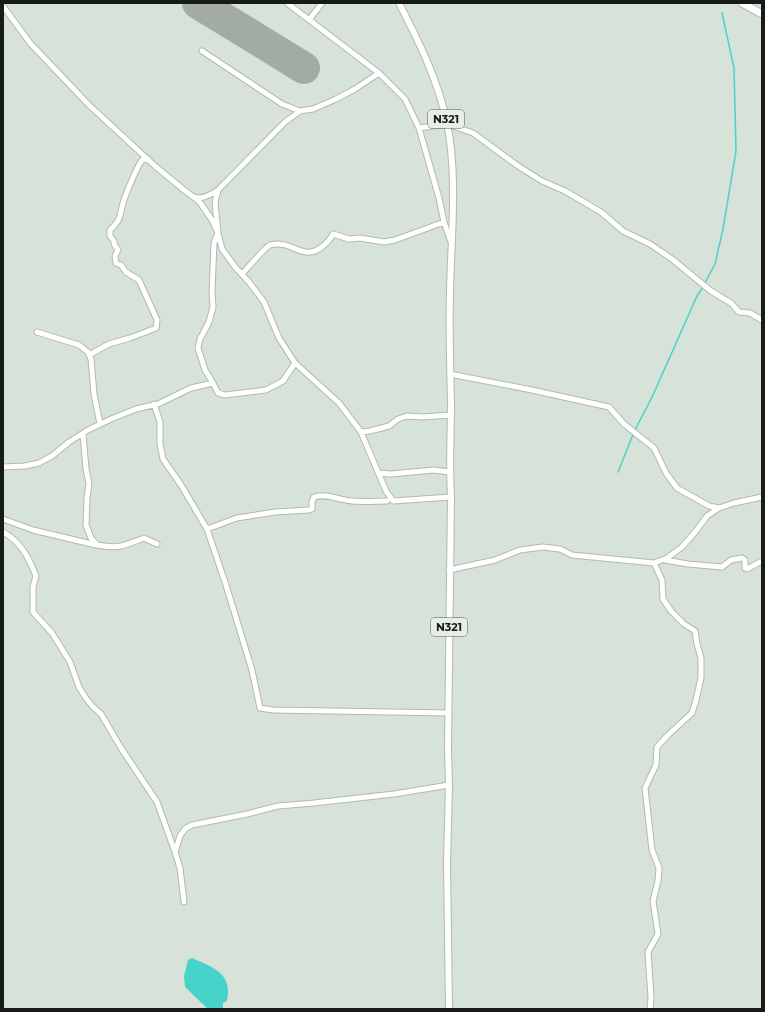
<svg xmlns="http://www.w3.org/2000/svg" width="765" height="1012" viewBox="0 0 765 1012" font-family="Montserrat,sans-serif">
<rect width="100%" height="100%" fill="#d7e2d9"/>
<path fill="#48d3ca" d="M192 958C207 965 227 970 228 990 228 994 228 998 226 1002L223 1003V1009H208L185 987 184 976 188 960Z"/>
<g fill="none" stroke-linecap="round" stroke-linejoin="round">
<path stroke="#48d3ca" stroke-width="1.5" d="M705 283 715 264 723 229 736 151 734 68 722 13
M618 472 634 432 653 395 697 296 703 287"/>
<path stroke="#a2aca4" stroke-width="32" d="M198 3 304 68"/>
<g stroke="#b0bab2" stroke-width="7">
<path id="minor" d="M287 3 379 73 405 99 419 128 439 198 444 222 451 242
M3 6 30 43 89 105 155 166 184 190 199 201 212 220 218 233 222 249 236 268 249 282 264 302 279 338 295 363 339 403 361 432 386 491 393 501 451 497
M309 20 322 3
M202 51 282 104 300 111
M419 128 447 124 473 133 518 166 542 181 565 191 601 212 623 231 650 244 672 259 711 291 731 303 739 312 750 313 762 320
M195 197C202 200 212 194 218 190
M242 274C247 269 266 246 270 245 293 239 303 263 323 246 328 242 330 240 333 234L349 239 360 238 384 242 395 240 444 222
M37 332 79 345 88 352 91 359 94 394 100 424
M89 355 109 344 130 338 156 328 157 320 139 280 126 272 121 265 116 263 115 256 118 250 114 244V241L110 236V230C124 217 119 212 125 197 130 184 135 171 142 160L148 159
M450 374 532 390 609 407 624 424 654 448 666 473 677 488 709 506 719 508 734 503 762 497
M213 383 205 370 198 348 200 339 209 322 213 307 212 291 214 243 218 233 215 202 218 190 285 122 300 111 313 109 336 99 355 89 379 73
M154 404 160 422V444L163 459 181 485 207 529 226 585 252 670 260 708 273 710 449 713
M361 432 370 431 389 426 398 419 407 416 423 417 451 415
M83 434 86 469 89 483 87 498 86 525 91 538 97 545C119 549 123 546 144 538L157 544
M3 467 25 466 39 463 52 456 69 442 88 430 111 419 136 409 158 404 191 388 213 383 218 393 225 395 266 390 283 381 295 363
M378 473 391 474 434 470 449 472
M3 519 33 530 96 545
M207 529 237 518 275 512 309 510 312 509V502L314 497C326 493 339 500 352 501 363 502 376 501 387 501
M3 532C21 542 29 558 36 576L33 587V612L52 633 70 662 79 687 85 697 93 707 101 714 121 748 157 802 175 852
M665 560 688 564 722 567 731 560 742 558 745 560V568L747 569 762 561
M449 570 495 560 520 550 543 547 560 549 572 555 654 563 667 558 682 547 696 531 707 516 719 508
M184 902 180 868 175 852 180 836 185 829 192 825 247 814 278 806 314 803 394 794 449 785
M650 1009 651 998 648 952 658 934 653 901 658 881 659 868 652 850 645 788 656 765 657 747 668 735 692 713 696 700 701 678V658L697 644 695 631 684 624 671 611 663 599 662 580 654 563"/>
</g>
<g stroke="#b0bab2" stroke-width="8">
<path id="major" d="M399 3C419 42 438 80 447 123 458 176 451 238 450 292 449 328 450 365 451 401 451 433 449 465 451 497L448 748 449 785 447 863 449 1009"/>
</g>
<g stroke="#b0bab2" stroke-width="9">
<path id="highway" d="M742 3 762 14"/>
</g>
<use href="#minor" stroke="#fff" stroke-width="5"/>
<use href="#major" stroke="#fff" stroke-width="6"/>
<use href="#highway" stroke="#fff" stroke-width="7"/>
</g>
<g text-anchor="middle" stroke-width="3" stroke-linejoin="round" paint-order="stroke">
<g fill="#e5efe6" stroke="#565b56" stroke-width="1">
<rect x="428" y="110" width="36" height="18" rx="3"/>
<rect x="431" y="618" width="36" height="18" rx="3"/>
</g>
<g font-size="11" font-weight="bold" fill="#181c19">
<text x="446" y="123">N321</text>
<text x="449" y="631">N321</text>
</g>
</g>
<rect width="765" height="1012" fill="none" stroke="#181c19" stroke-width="8"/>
</svg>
